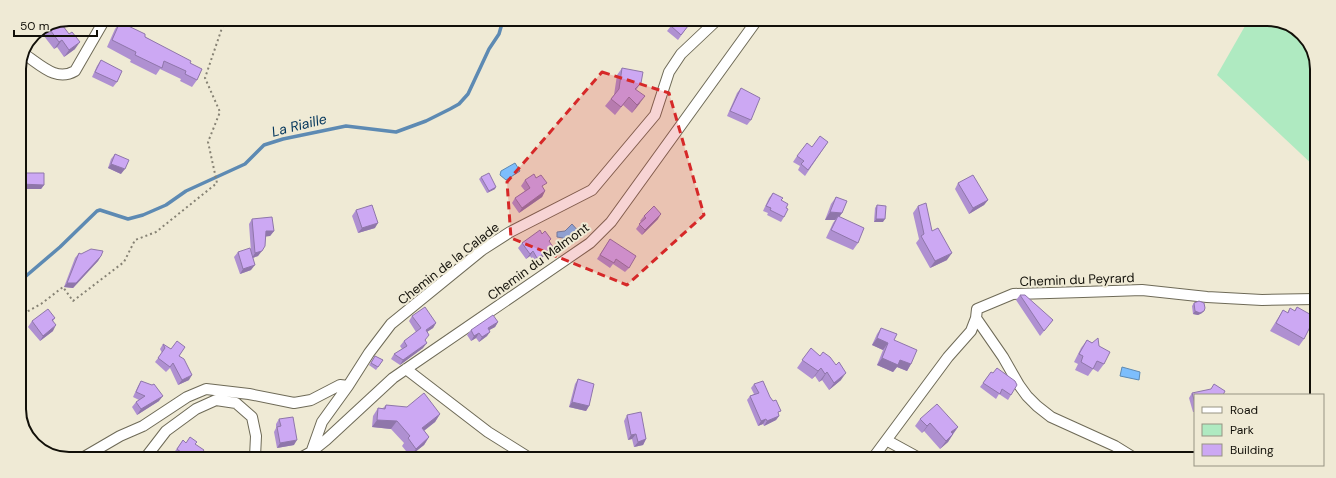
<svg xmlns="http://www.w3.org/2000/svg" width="1336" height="478" viewBox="0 0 1336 478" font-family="'DM Sans',sans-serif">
<rect width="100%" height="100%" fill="#efead5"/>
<path fill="#afeac1" d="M1256 22H1283L1307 38 1317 65 1316 168 1217 75 1245 26Z"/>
<path fill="#7dbefc" stroke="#5d8ab3" d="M515 163 520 171 506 180 500 175 501 171Z
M572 224 580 233 579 236H572L567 243H564L563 238 557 237V232L565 231Z
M1122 367 1140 372 1139 380 1120 376Z"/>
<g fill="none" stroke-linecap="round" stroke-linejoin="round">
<path stroke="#5d8ab3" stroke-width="3.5" d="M19 282 60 247 97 211 100 210 128 219 143 215 166 205 186 191 245 164 264 145 283 139 346 126 396 132 426 121 450 109 459 104 468 94 489 49 499 34 503 20"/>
<g stroke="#6e6a57" stroke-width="12">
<path id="minor" d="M24 54C41 65 56 82 75 71L105 19
M976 318 1003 357 1019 385 1027 396 1037 406 1051 417 1115 446 1136 459
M406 369 488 432 528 457
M348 386 369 353 391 324 482 250 510 232 592 190 655 115 669 72 681 54 717 20
M888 441 919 458
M84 457 120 436 143 426 187 397 206 389 249 394 294 403 311 400 340 385 348 386 322 422 311 453
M146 457 166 431 196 409 216 400 236 403 252 417 256 436 255 457
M302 457 311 452 326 440 393 378 590 243 611 222 757 20
M873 458 948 357 971 331 976 318 977 309 1013 294 1083 292 1142 290 1207 297 1262 300 1315 299"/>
</g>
<path stroke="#868274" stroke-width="2" stroke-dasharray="2 3" stroke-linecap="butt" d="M19 316 41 304 63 287 73 301 124 262 135 240 156 232 217 183 208 142 220 112 205 78 225 19"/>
<use href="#minor" stroke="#fff" stroke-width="10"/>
</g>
<path fill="#af90d1" d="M78 19H91L82 26Z
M60 22 75 49 64 57 57 47 54 49 40 31Z
M120 22 190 63 197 80 192 87 180 81 181 79 160 69 156 75 130 62 131 60 107 47 115 29Z
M671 26H688L678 40 667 31Z
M101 60 117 82 113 87 92 77 97 66Z
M622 68 641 83 636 90 640 103 632 113 623 105 615 115 605 106 614 95 617 75Z
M741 88 751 120 747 125 727 116 737 93Z
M828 142 805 176 798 170 800 166 793 162 797 156 812 147Z
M115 154 121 174 108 168 111 159Z
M20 173 44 185 41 189H19V174Z
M481 177 495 189 487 193 479 179Z
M525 180 543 188 545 191 542 197 519 213 512 203 515 198 525 191 521 186Z
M958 183 988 200 984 205 969 214 955 189Z
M773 193 781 200 786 208 784 217 781 222 767 215 768 213 763 211 769 198Z
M836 197 842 213 839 217 858 243 853 250 826 238 833 223 835 220H825L831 204Z
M877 205 883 222H874L875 208Z
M918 206 932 231 947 260 930 268 916 243 919 239 913 213Z
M356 210 375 228 358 233 352 216Z
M644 216 658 219 642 235 636 229 641 222 640 221Z
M252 219 274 231 270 236H266L258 256 253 258 251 270 240 274 234 257 238 252H251L249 224Z
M542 234 549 241 550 252 534 263 530 256 526 259 518 248 522 243Z
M610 239 629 268 625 272 613 264 610 268 597 259Z
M79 253 81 254 101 256 98 261 73 288 64 287 75 258Z
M1020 295 1053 320 1040 336 1016 300Z
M1194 303 1202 313 1198 315 1193 314 1192 306Z
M1297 307 1304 339 1299 346 1270 331 1278 318 1283 310 1287 313 1290 308 1294 311Z
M412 316 436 323 433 328 427 332 423 348 400 365 391 359 394 354 402 349 400 346 404 341 416 332 409 321Z
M55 318 53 321V331L40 341 28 327 32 321Z
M498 322 495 327 489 330 487 336 479 342 476 338 471 341 467 335 471 330Z
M881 328 894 340 911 364 907 371 897 367 893 372 877 365 883 350 872 345 877 334Z
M1087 340 1099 346 1104 364 1098 372 1093 369 1088 376 1075 370 1078 364 1074 362 1081 348Z
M163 344 179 356 189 380 178 385 170 368 166 372 155 362 162 353 160 349Z
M811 348 841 380 829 390 822 380 819 382 815 376 812 379 797 368Z
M375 356 383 360 376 370 369 365Z
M991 372 1011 395 1008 400 999 394 996 399 980 387Z
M578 379 589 406 586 411 569 407 575 384Z
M141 381 159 401 137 415 132 407 136 402 139 400 133 397 138 386Z
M754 384 770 397 779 416 776 420 764 426 763 424 758 426 747 400 750 396 754 394 751 388Z
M1192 393 1195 395V412H1193L1189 398Z
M386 405 440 414 435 422 424 431 429 437 424 445 410 456 402 446 404 443 391 429 372 427 373 416 378 408H383Z
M627 415 646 439 643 445 634 447 632 439 628 440 624 421Z
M279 419 294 445 277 448 274 432 276 428V424Z
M920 419 958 427 948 442 940 449 924 431 922 433 915 426Z
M183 440 186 443 195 444 199 457H177L173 454Z"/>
<path fill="#8f76aa" d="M87 19H91L82 26Z
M62 40 57 47 54 49 59 42Z
M80 42 75 49 64 57 69 50Z
M26 82 21 90 19 91V89Z
M645 96 640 103 632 113 637 105Z
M111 164 125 169 121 174 108 168Z
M20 184 44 185 41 189H19V186Z
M496 187 495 189 487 193 489 191Z
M545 191 542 197 519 213 522 208Z
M988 200 984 205 969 214 973 208Z
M830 212 842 213 837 220 838 216 835 220H825Z
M661 214 658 219 642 235 645 230Z
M876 219H885L883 222H874Z
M378 223 375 228 358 233 362 228Z
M266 231H274L270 236 263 237Z
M553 247 550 252 534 263 537 258Z
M262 251 258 256 252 258 255 253Z
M533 251 530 256 526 259 530 254Z
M952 253 947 260 930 268 935 261Z
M101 256 98 261 73 288 64 287 67 283Z
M255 265 251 270 240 274 243 269Z
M1195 311H1204L1202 313 1198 315 1193 314Z
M498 322 495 327 484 333 488 328Z
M436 323 433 328 422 335 426 330Z
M56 325 53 331 40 341 43 336Z
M490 332 487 336 479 342 482 337Z
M479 333 476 338 471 341 474 336Z
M877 338 888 343 883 350 872 345Z
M427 343 423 348 400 365 403 360Z
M882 358 900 360 911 364 907 371 897 367 893 372 877 365Z
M821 368 815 376 812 379 818 371Z
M827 372 822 380 819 382 825 374Z
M846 373 841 380 829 390 834 383Z
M192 375 189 380 178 385 182 380Z
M163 396 159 401 137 415 141 409Z
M572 402 589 406 586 411 569 407Z
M440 414 435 422 417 436 422 428Z
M779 416 776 420 764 426 767 421Z
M766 419 763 424 758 426 761 421Z
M377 420 397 421 391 429 372 427Z
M930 423 924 431 922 433 927 426Z
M958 427 952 435 951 432Z
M636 434 632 439 628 440 631 435Z
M953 434 948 442 940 449 946 441Z
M429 437 424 445 410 456 416 449Z
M646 439 643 445 634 447 638 442Z
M297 440 294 445 277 448 280 443Z"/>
<path fill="#cca8f3" stroke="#8f76aa" d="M675 20H682L688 26 681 35 671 26Z
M60 22 69 34 72 32 80 42 69 50 62 40 59 42 48 27Z
M120 22 145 34V37L191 61 190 63 202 69 197 80 185 74 186 71 164 61 162 68 135 55 136 52 112 40Z
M101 60 122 71 117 82 95 72Z
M622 68 643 72 641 83 635 89 645 96 637 105 629 97 621 107 611 99 619 89Z
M19 76 26 82 19 89Z
M741 88 760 98 751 120 730 111Z
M820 136 828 142 808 170 801 164 804 161 797 156 807 143 812 147Z
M115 154 129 160 125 169 111 164Z
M20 173H44V185L20 184Z
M489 173 496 187 489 191 481 177Z
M534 174 536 178 541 175 547 183 542 186 545 191 522 208 515 198 530 188 525 180Z
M973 175 988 200 973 208 958 183Z
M773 193 783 198 781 200 788 204 786 208 788 209 784 217 770 210 771 208 766 206Z
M836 197 847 201 842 213 830 212Z
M19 199 21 212H19Z
M926 203 932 231 938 228 952 253 935 261 921 236 924 234 918 206Z
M372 205 378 223 362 228 356 210Z
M877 205 886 206 885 219H876Z
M654 206 661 214 645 230 639 224 646 218 644 216Z
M838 216 864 228 858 243 831 230Z
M272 217 274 231H266L265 246 262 251 255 253 252 219Z
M540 230 542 234 545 231 551 239 549 241 553 247 537 258 533 251 530 254 522 243Z
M610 239 636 256 629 268 616 259 614 263 600 255Z
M250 248 255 265 243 269 238 252Z
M91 249 103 251 101 256 76 283H67L79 253 81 254Z
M1020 295H1025L1053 320 1044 331Z
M1199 301 1204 303 1205 308 1204 311 1200 313 1195 311 1194 303Z
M425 307 436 323 426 330 429 335 425 340 427 343 403 360 394 354 407 346 404 341 421 328 412 316Z
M1297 307 1315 317 1304 339 1276 323 1283 310 1288 313 1290 308 1295 311Z
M48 309 55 318 52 320 56 325 43 336 32 321Z
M493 315 498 322 488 328 490 332 482 337 479 333 474 336 471 330Z
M881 328 897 334 894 340 917 350 911 364 900 360 898 365 882 358 888 343 877 338Z
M1098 338 1099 346 1110 352 1104 364 1097 361 1093 369 1081 362 1083 356 1079 354 1087 340 1092 343Z
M177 341 185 347 179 356 184 359 192 375 182 380 173 363 170 367 158 358 165 348 163 344 171 349Z
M811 348 820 356 823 352 830 357 836 365 839 362 846 373 834 383 827 372 825 374 821 368 818 371 802 360Z
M375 356 383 360 378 367 371 363Z
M997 368 1015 381 1017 385 1011 395 1002 389 1000 394 983 383 991 372 993 373Z
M578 379 594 384 589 406 572 402Z
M141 381 152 385 154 384 163 396 141 409 136 402 145 396 136 392Z
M763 381 770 397 773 401 776 400 781 411 778 412 779 416 767 421 766 419 761 421 750 396 759 393 754 384Z
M1214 384 1225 391 1223 395H1195V403L1192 393 1211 389Z
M424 393 440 414 422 428 429 437 416 449 408 438 410 436 397 421 377 420 378 408 385 409 386 405 407 407Z
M937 404 958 427 951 432 953 434 946 441 930 423 927 426 920 419Z
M641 412 646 439 638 442 636 434 631 435 627 415Z
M293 417 297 440 280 443 277 427 281 426 279 419Z
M190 437 197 442 195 444 204 450 199 457 194 456V457H187L177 449 183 440 186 443Z
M106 451 114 457H102Z
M1101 456 1108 459H1100Z"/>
<path fill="#d62828" fill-opacity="0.2" stroke="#d62828" stroke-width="3" stroke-dasharray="8 5" stroke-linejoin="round" d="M602 72 669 93 704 215 627 285 511 238 507 182Z"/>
<g text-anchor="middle" stroke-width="4" stroke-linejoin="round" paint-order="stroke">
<g font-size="13" fill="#121009" stroke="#efead5">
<text transform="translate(538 261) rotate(-36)" y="5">Chemin du Malmont</text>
<text transform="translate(448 263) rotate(-38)" y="5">Chemin de la Calade</text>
<text transform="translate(1077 279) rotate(-2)" y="5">Chemin du Peyrard</text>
</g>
<g font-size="14" font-style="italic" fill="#01345b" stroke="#efead5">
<text transform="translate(299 125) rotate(-14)" y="5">La Riaille</text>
</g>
</g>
<path d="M0 0H1336V478H0ZM69 26H1267A43 43 0 0 1 1310 69V409A43 43 0 0 1 1267 452H69A43 43 0 0 1 26 409V69A43 43 0 0 1 69 26Z" fill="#efead5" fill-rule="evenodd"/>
<path fill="none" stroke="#121009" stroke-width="2" d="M69 26H1267A43 43 0 0 1 1310 69V409A43 43 0 0 1 1267 452H69A43 43 0 0 1 26 409V69A43 43 0 0 1 69 26Z"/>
<rect x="1194" y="394" width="130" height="72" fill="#efead5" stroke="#979383"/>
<rect x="1202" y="407" width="20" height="6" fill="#ffffff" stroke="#979383"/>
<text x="1230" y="414" font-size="12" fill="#121009">Road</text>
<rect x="1202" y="424" width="20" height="12" fill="#afeac1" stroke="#979383"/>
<text x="1230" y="434" font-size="12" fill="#121009">Park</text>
<rect x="1202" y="444" width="20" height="12" fill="#cca8f3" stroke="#979383"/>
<text x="1230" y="454" font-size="12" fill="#121009">Building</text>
<path d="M14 30v6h83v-6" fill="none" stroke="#121009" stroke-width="2"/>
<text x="20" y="30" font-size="12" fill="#121009" stroke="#efead5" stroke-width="3" paint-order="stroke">50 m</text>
</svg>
